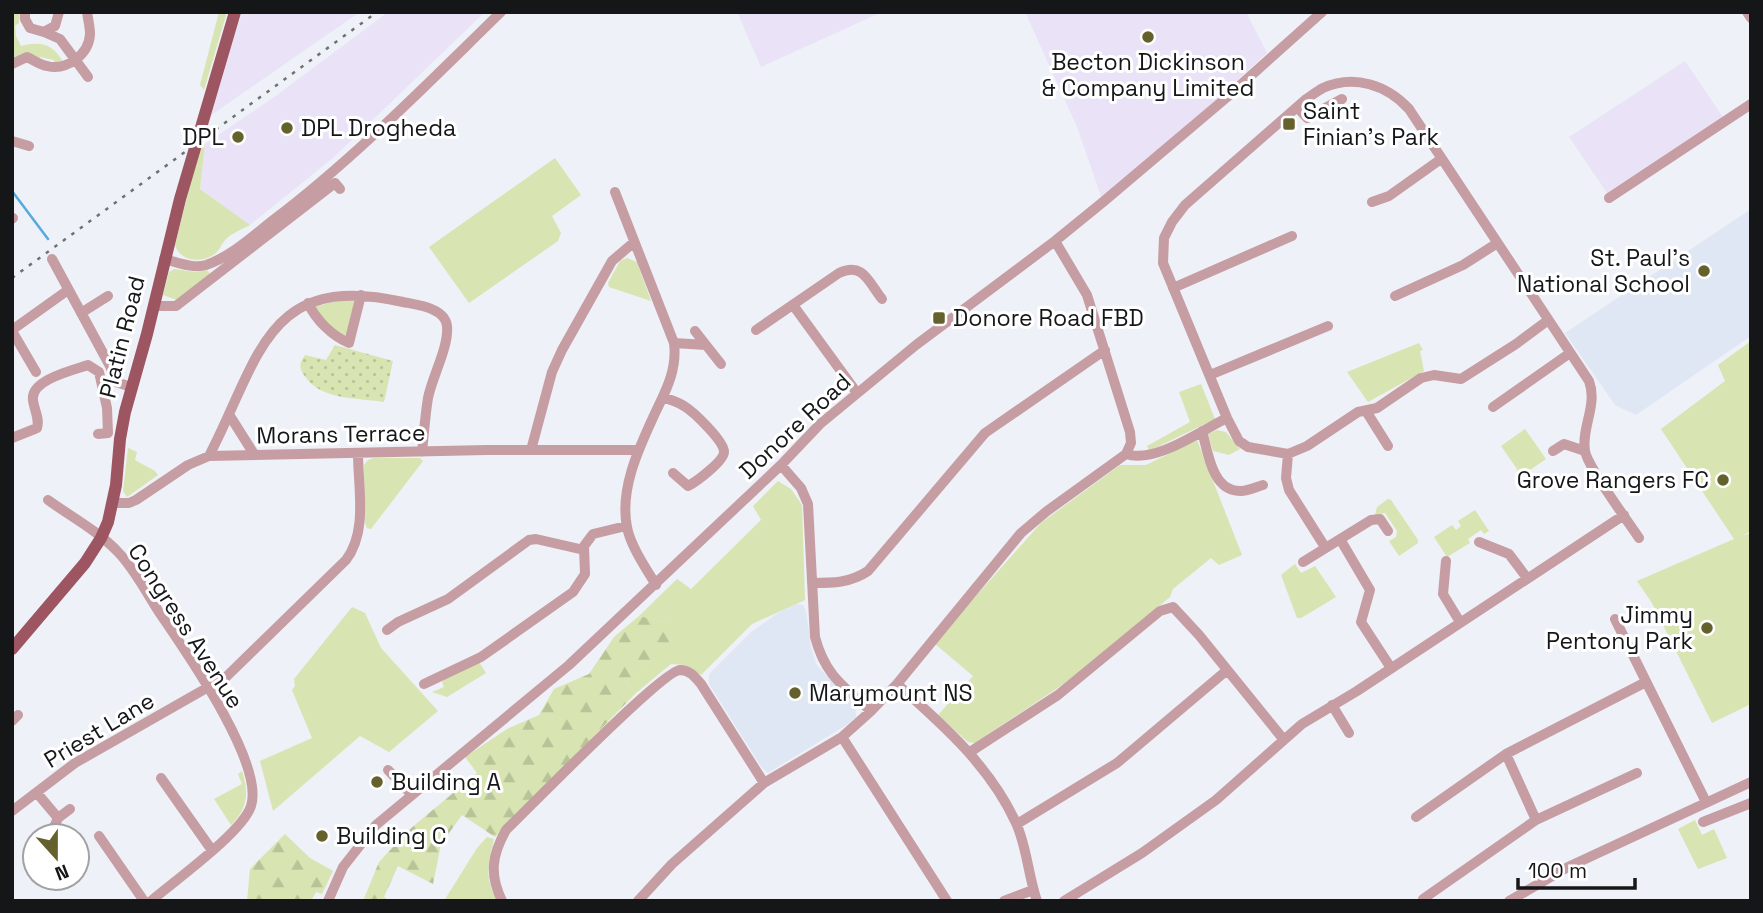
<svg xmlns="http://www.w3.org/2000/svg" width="1763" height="913" viewBox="0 0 1763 913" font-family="'Space Grotesk',sans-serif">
<defs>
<pattern id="forest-firs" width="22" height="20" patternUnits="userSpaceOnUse" patternTransform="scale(1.75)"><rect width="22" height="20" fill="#d8e4b1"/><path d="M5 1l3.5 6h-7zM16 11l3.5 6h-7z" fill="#b8c398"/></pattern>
<pattern id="park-dots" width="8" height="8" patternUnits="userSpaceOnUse" patternTransform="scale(1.75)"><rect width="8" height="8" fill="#d8e4b1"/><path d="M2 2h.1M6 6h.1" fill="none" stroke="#b8c398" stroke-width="1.8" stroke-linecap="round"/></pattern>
</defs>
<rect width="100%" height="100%" fill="#eef1f7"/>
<path fill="#eae3f8" d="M242 12H360L207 118Z
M388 12H485L333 158 250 225 200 189 205 144 274 97Z
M737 12H882L761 67Z
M1025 12H1246L1267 53 1103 202 1077 127Z
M1685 61 1723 117 1607 193 1569 137Z"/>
<path fill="#e0e7f4" d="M1751 209V336L1636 415 1615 405 1565 333Z
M796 604 803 605 806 611 811 647 816 664 855 706 856 717 848 724 768 773 762 768 709 684V674L751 632 778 613Z"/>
<path fill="#d8e4b1" d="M12 12H20L19 23 15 26 16 36 21 46C41 41 53 44 63 62L55 64 54 60 40 57V59L12 61Z
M219 12H227L204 90 200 85Z
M205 144 200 189 250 225C243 229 232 233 226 239 222 243 220 249 216 253 203 264 180 262 175 245L199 148Z
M555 158 581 195 552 216 561 233 558 241 469 303 429 247Z
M627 258 637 262 651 301 609 287 608 283 620 261Z
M174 269 196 272 207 270 210 274 177 300 163 295 169 272Z
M337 301H358L345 339 338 336 314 307Z
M1751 341V531L1742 536 1751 533V704L1712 723 1652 603 1637 581 1734 539 1661 429 1725 381 1718 365Z
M1419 343 1423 350 1420 351 1424 371 1368 402 1347 372Z
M1201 384 1215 419 1149 451 1147 446 1190 422 1179 392Z
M1525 429 1546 459 1515 480 1517 469 1501 446Z
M1217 430 1226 432 1240 449 1229 455 1213 451 1208 434Z
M1197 440 1242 555 1219 565 1211 558 1173 589 1170 597 1065 683 975 743 968 742 938 715 973 676 934 643 1041 523 1120 465H1146Z
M128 448 137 452 135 460 155 471 158 475 127 497 123 491Z
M374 458H420L423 461 371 529 367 528 365 523 364 465 368 460Z
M778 481 791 489 802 505 805 600 752 624 701 675 683 665 671 664 636 693 626 682 678 638 677 625 639 616 677 579 691 589 761 520 753 506Z
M1388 499 1391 500 1418 540V543L1399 556 1389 541 1396 537 1397 531 1385 513 1375 515 1377 507Z
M1475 510 1489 531 1484 534 1481 530 1468 539 1470 543 1447 557 1434 537 1452 525 1456 530 1461 526 1458 521Z
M1295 564 1301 573 1315 566 1336 597 1301 618H1297L1281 575Z
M352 607 365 613 381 648 438 711 389 752 360 736 273 811 260 761 312 738 292 690 295 686 294 679Z
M479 662 486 673 447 697 432 692 444 687 442 682 445 678Z
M242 771C249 793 248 808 231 825L214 799 242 784 238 774Z
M1695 820 1702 835 1714 829 1727 858 1698 869 1678 829Z
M487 837 494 839C488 864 484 877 497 901H444L477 848Z"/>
<path fill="url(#forest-firs)" d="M639 616 678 625V639L626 682 636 693 495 837 462 815 441 844 433 884 398 866 384 897 391 901H363L379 862 410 829 477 773 465 757 507 729 539 715 554 689 589 674 614 637Z
M285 834 310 858 333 871 322 894 316 892 311 901H247L250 869Z"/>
<path fill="url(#park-dots)" d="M335 345 393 361 384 402C359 398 323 400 307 379 299 369 298 365 305 355L326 360Z"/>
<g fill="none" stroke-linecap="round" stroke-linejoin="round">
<path stroke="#57aade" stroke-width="2.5" d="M12 191 48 239"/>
<path stroke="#c69da2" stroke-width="10" d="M25 12V19L30 28 44 32 55 26 59 12
M1747 12 1751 18
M44 32 60 39 88 77
M12 64 27 57C33 60 40 65 47 66 66 71 89 55 90 34 90 27 88 19 87 12
M1297 107 1307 118 1342 99
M12 141 29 146
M615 192 674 343C677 367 668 387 657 409 641 444 619 487 627 527 630 545 647 570 656 585
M1609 198 1751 104
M1372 202 1389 196 1441 159
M12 219 13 218
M52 259 110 366 116 382 131 387
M164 259C177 262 193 269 206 265 230 257 253 236 272 221 355 158 427 84 501 12
M1173 288 1292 236
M1395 296 1463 265 1496 244
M308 303C316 320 332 336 349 343L361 295
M793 305 857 393
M153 306H176L335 183 340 189
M81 313 108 296
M1547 321 1516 344 1461 379 1434 375 1421 378 1377 408 1358 412 1307 446 1288 454 1248 447 1239 441 1227 418 1163 263 1164 238 1172 222 1185 205 1305 100C1311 96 1317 91 1323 88 1354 74 1387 85 1409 109L1589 381C1598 405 1581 428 1585 451 1588 468 1628 521 1639 538
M12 330 68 290
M756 330 839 273C863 262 868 281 882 299
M12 331 36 372
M695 331 706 345
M674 343 706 345 721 364
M1210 375 1328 326
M663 397C670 400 678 402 684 406 694 412 724 441 724 452 724 461 696 482 688 486L673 473
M1493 407 1570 353
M1366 411 1388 446
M230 416 254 454
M1202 431C1208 452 1212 492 1241 491 1248 491 1256 487 1263 485
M12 438 37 428C40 418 34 410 33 400 30 380 73 370 88 365L99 372 107 408 108 433 98 434
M531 450 552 372 562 350 612 261 633 243
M1553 451 1564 444 1585 451
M1126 454C1155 464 1200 431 1227 418
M1288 454 1286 478 1289 490 1325 547
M209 456C260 358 266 271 403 302 418 305 445 308 447 326 449 347 432 377 428 398 425 416 424 434 422 452
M781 465 801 488 808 504 815 637C825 675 843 686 871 711
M48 500C70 516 98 531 117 551 134 568 146 592 159 612 184 649 265 763 251 806 243 832 173 882 151 901
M113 503H129L136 500 188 465 209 456 487 450H638
M1340 539 1370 590 1361 622 1391 668
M1479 542 1509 554 1527 578
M1446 561 1443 594 1460 622
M1303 562 1371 520 1380 519 1388 531
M812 583C833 583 850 583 868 571L985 433 1105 350
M1615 619 1706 802
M387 630 398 622 448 599 529 540 536 539 584 550
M424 684 481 657 573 592 585 574 584 546 593 534 626 526
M897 684C943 725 990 766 1016 823 1027 847 1028 875 1037 901
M1332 705 1349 733
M12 721 18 715
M842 737 947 901
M970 752 1058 695 1160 611 1173 607 1199 635 1284 740
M1506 754 1536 820
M388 770 411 794
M161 778 211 849
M37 793 58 818
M12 811 75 763 226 677 346 560C368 531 358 488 358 453
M1416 817 1506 754 1646 682
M1703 822 1751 803
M1017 824 1117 763 1226 671
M58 834 55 825 58 818 70 809
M99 836 144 901
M1423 899 1536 820 1637 773
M328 901 343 867 376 825 569 665 781 465 820 424 916 345 1055 241 1103 202 1226 98 1322 12
M502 901C489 874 492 855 506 830 529 808 662 671 680 670 690 670 695 677 701 684L764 783
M638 901 672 864 764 783 842 737 871 711 897 684 1021 533 1047 511 1126 454 1131 443 1130 432 1087 295 1055 241
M1004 901 1033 890
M1064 901 1142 853 1216 800 1302 724 1357 691 1624 515
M1509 901 1568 867 1751 782"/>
<path stroke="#9c5561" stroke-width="12" d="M12 649 85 563 101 538 108 522 116 485 120 439 125 412 147 334 180 199 235 12"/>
<path stroke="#6e7174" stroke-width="2.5" stroke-dasharray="3.5 7" stroke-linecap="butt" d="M12 278 377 12"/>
</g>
<g fill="#65612d" stroke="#fff" stroke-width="2.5">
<circle cx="1148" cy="37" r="7"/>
<rect x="1282" y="117" width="14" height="14" rx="3.5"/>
<circle cx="287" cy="128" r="7"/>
<circle cx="238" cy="137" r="7"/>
<circle cx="1704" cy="271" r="7"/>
<rect x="932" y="311" width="14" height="14" rx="3.5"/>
<circle cx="1723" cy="480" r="7"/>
<circle cx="1707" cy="628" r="7"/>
<circle cx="795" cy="693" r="7"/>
<circle cx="377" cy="782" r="7"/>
<circle cx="322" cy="836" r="7"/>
</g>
<g text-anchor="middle" stroke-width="6" stroke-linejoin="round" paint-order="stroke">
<g font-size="23" fill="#141618" stroke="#fff" text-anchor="start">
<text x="1148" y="70" text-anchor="middle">Becton Dickinson<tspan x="1148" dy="26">&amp; Company Limited</tspan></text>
<text x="1303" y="119">Saint<tspan x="1303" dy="26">Finian's Park</tspan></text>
<text x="301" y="136">DPL Drogheda</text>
<text x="224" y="145" text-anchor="end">DPL</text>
<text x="1690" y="266" text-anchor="end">St. Paul's<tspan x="1690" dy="26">National School</tspan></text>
<text x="953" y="326">Donore Road FBD</text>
<text x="1709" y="488" text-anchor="end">Grove Rangers FC</text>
<text x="1693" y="623" text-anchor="end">Jimmy<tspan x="1693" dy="26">Pentony Park</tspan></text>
<text x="809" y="701">Marymount NS</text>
<text x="391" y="790">Building A</text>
<text x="336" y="844">Building C</text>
</g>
<g font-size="23" fill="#141618" stroke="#fff">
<text transform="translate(122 337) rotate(-76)" y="8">Platin Road</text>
<text transform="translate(795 426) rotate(-43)" y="8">Donore Road</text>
<text transform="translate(341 434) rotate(-1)" y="8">Morans Terrace</text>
<text transform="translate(186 626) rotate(57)" y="8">Congress Avenue</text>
<text transform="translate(99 730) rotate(-31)" y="8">Priest Lane</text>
</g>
</g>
<rect width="1763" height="913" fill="none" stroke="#141618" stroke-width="28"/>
<g transform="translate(56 857) rotate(159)"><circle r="33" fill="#ffffff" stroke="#a1a2a3" stroke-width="2"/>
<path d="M0-5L12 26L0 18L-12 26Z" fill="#65612d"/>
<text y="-10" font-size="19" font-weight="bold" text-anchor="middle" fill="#141618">N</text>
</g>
<path d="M1518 878v10h117v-10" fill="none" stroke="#141618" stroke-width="3.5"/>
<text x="1528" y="878" font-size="21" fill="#141618" stroke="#ffffff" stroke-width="5" paint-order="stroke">100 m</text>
</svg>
